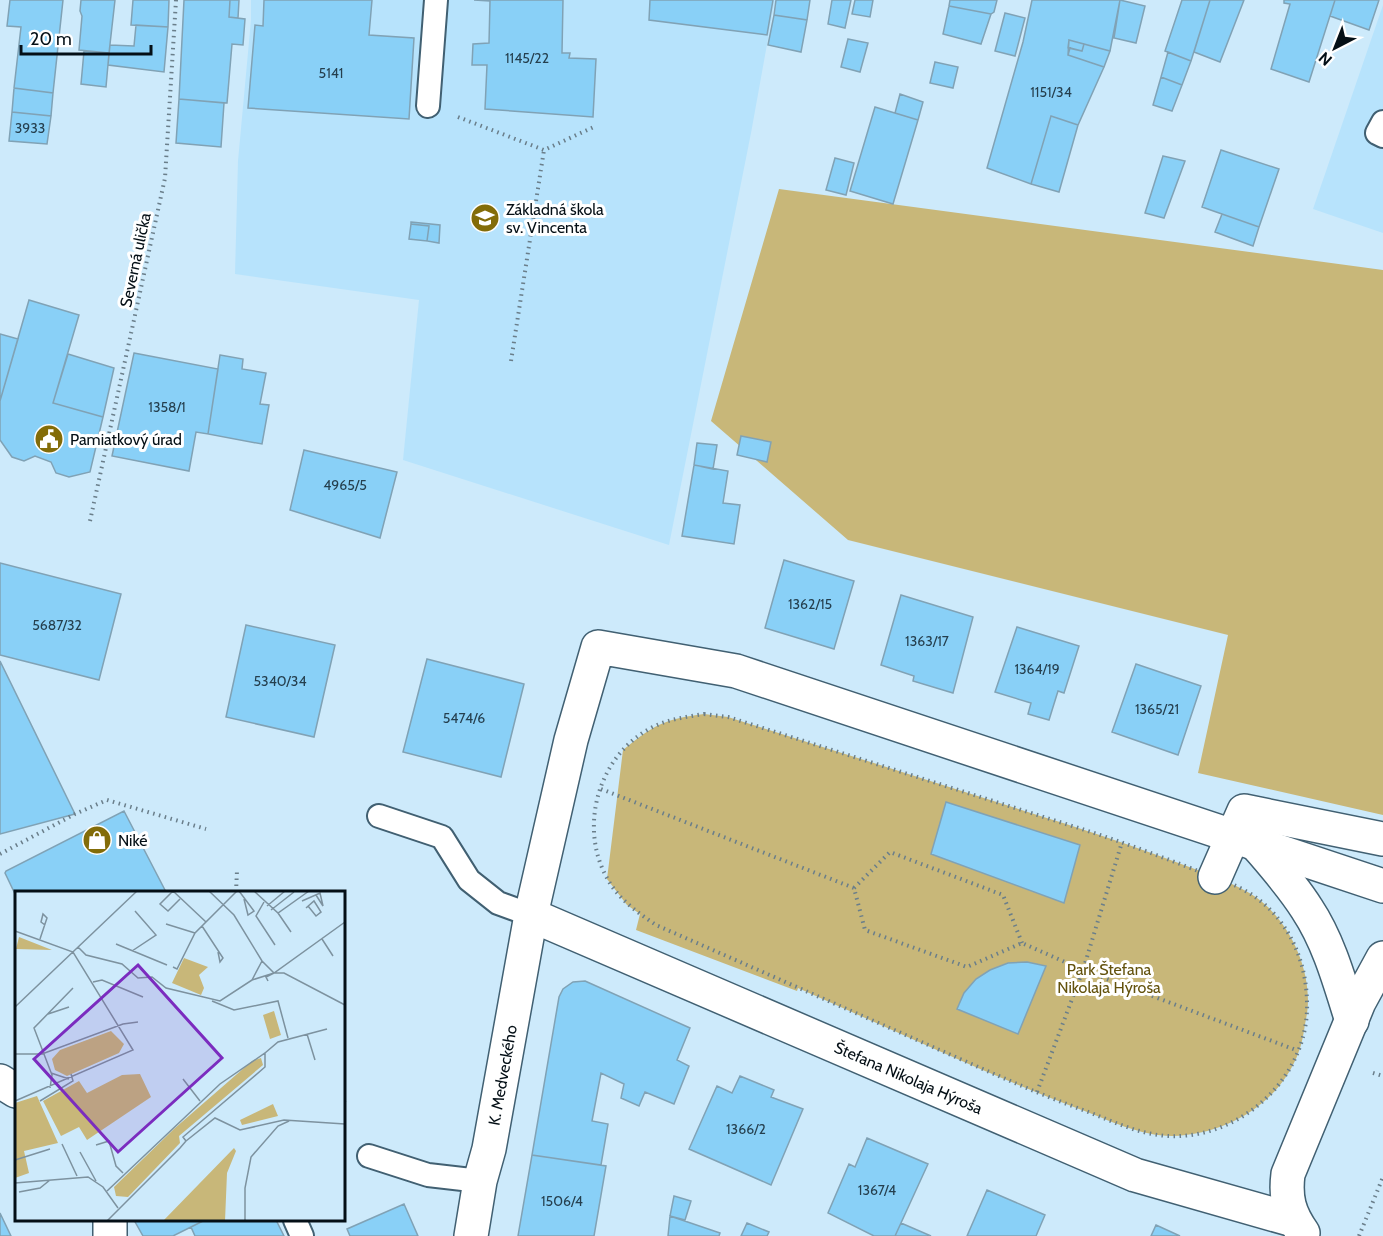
<svg xmlns="http://www.w3.org/2000/svg" width="1383" height="1236" viewBox="0 0 1383 1236" font-family="Cabin,sans-serif">
<rect width="100%" height="100%" fill="#cdeafb"/>
<path fill="#b7e3fc" d="M251 0H775L751 133 669 545 403 460 419 300 235 274 238 161 251 20Z
M1383 5V233L1313 209Z"/>
<path fill="#c8b779" d="M779 189 1383 270V815L1198 773 1228 635 848 540 711 421Z
M704 714 728 717C840 752 952 788 1063 823 1107 837 1150 852 1192 868 1213 876 1239 885 1257 898 1292 923 1315 977 1306 1019 1304 1029 1303 1041 1299 1051 1281 1103 1226 1135 1172 1136 1140 1136 1109 1120 1079 1109 984 1073 891 1029 798 988L797 991 636 930 640 914 627 905 607 879 623 750C654 725 664 719 704 714Z"/>
<path fill="#89d0f7" stroke="#80a2b5" stroke-width="1.5" d="M10 0H63L53 93 14 88 21 27 7 26Z
M81 0H115L109 53 79 50 82 16 80 11Z
M133 0H169L168 27 131 25Z
M184 0H230L229 17 245 19 243 45 232 44 227 103 179 99Z
M230 0H239L238 18 229 17Z
M264 0H372L369 35 414 38 409 119 248 108 255 25 263 26Z
M474 0H563L562 53H570L569 58 596 59 593 117 485 109 487 65H472L473 44 489 43 490 1Z
M650 0H773L767 35 649 20Z
M776 0H810L807 20 774 15Z
M832 0H851L845 28 828 24Z
M855 0H873L870 17 852 14Z
M950 0H997L994 12 991 14 949 6Z
M1032 0H1120L1110 51 1069 40 1068 55 1104 67 1078 125 1051 116 1031 184 987 168 1023 42Z
M1120 0 1145 6 1136 43 1114 38Z
M1182 0H1210L1191 61 1165 51Z
M1210 0H1244L1220 62 1194 52Z
M1284 0H1335L1309 82 1271 69 1290 4 1284 3Z
M1335 0H1379L1369 30 1330 16Z
M949 6 991 14 981 44 943 34Z
M1005 13 1025 18 1015 56 995 51Z
M774 15 807 20 801 52 768 45Z
M136 25 168 27 164 72 108 65 110 45 134 46Z
M848 39 868 43 860 72 841 67Z
M1069 40 1084 44 1082 51 1068 48Z
M1084 44 1110 51 1104 67 1068 55 1070 48 1082 51Z
M84 51 109 53 106 87 81 84Z
M1168 52 1191 61 1182 85 1161 77Z
M935 62 958 67 953 88 930 83Z
M1161 77 1182 85 1172 111 1153 105Z
M14 88 53 93 51 116 12 112Z
M900 94 923 102 918 120 895 113Z
M179 99 224 103 221 147 176 143Z
M875 107 918 120 893 204 850 191Z
M12 112 51 116 47 144 9 141Z
M1051 116 1078 125 1059 192 1031 184Z
M1221 150 1279 169 1259 227 1202 207Z
M1163 156 1185 161 1164 218 1145 213Z
M835 158 854 163 846 195 826 190Z
M1222 214 1259 227 1253 246 1215 232Z
M411 222 440 225 439 243 427 241 429 226 411 224Z
M411 224 429 226 427 241 409 239Z
M29 300 79 315 53 403 103 417 90 472 69 477 56 473 51 462 35 456 24 461 12 457 0 440V401Z
M0 334 18 339 0 401Z
M134 353 218 369 208 434 196 432 189 471 112 456Z
M68 354 114 368 103 417 53 403Z
M220 355 243 359 242 369 266 373 260 404 269 405 262 444 208 434Z
M741 436 771 442 767 462 737 455Z
M697 443 717 445 713 469 694 465Z
M304 450 397 472 380 538 290 510Z
M694 465 728 471 723 503 740 505 734 544 682 536Z
M784 560 854 581 834 649 765 628Z
M0 563 121 594 99 680 0 655Z
M901 595 973 617 953 693 913 681 914 676 881 665Z
M246 625 335 645 314 737 226 717Z
M1017 627 1079 646 1064 693 1058 691 1049 720 1028 714 1031 703 995 692Z
M427 659 524 684 501 777 403 752Z
M0 661 75 814 0 834Z
M1136 664 1201 686 1178 755 1112 732Z
M946 802 1080 845 1064 903 931 854Z
M124 811 166 892H16V896L5 873 6 871Z
M1027 962 1046 966 1018 1034 957 1009 964 993 976 979 990 970 1008 963Z
M585 981 690 1028 677 1060 689 1066 674 1104 645 1092 639 1106 621 1098 624 1084 601 1073 592 1121 608 1124 601 1165 532 1155 559 997 563 989 573 982Z
M740 1076 774 1090 771 1097 803 1109 771 1185 689 1149 717 1086 732 1093Z
M867 1138 928 1164 895 1236H874L828 1213 849 1164 855 1167Z
M532 1155 606 1166 594 1236H518Z
M987 1190 1045 1215 1036 1236H967Z
M674 1196 691 1201 685 1220 670 1216Z
M404 1204 418 1236H350L347 1229Z
M0 1213 11 1236H0Z
M670 1216 720 1233 719 1236H668Z
M134 1220H205L173 1236H143Z
M205 1220H276L284 1236H195L191 1227Z
M747 1223 769 1232 767 1236H741Z
M901 1223 931 1236H895Z
M1156 1225 1180 1236H1151Z"/>
<g fill="none" stroke-linecap="round" stroke-linejoin="round">
<g stroke="#416072" stroke-width="26">
<path id="lane" d="M428 106 436 0
M1383 122 1377 133 1383 136
M379 816 442 837 469 880 498 903 531 915
M369 1156 428 1175 480 1181
M295 1220 302 1236"/>
</g>
<g stroke="#416072" stroke-width="36">
<g id="street">
<path d="M1255 843C1273 864 1292 885 1307 909 1329 942 1340 983 1352 1021"/>
<path d="M1215 877 1244 811 1383 839"/>
<path id="s1" d="M531 915 1135 1175 1293 1220"/>
<path d="M0 1081 16 1091"/>
<path d="M1303 1233C1289 1213 1285 1198 1288 1174L1359 1002 1383 958"/>
<path d="M110 1236V1220"/>
<path id="s2" d="M471 1236 480 1181 489 1149 531 915 571 740 598 647 736 671 1383 886"/>
</g>
</g>
<path stroke="#6a7e8a" stroke-width="4" stroke-dasharray="1.5 4.5" stroke-linecap="butt" d="M458 117 544 150 596 126
M511 361 544 150
M90 521 165 178 176 0
M704 714 728 717C842 753 955 789 1069 825 1111 838 1152 853 1193 869 1214 877 1240 885 1258 899 1290 923 1306 962 1307 1001 1310 1076 1242 1140 1167 1136 1140 1134 1116 1123 1091 1113 1052 1099 1014 1083 976 1066 869 1019 763 972 656 925 637 912 618 899 607 878 578 826 599 755 651 728 668 719 686 717 704 714Z
M601 789 854 888 865 930 967 967 1022 943 1083 970 1296 1050
M0 854 75 814 107 800 206 829
M854 888 890 852 1003 895 1022 943
M236 892 237 871
M1373 1073 1383 1076
M1037 1092 1083 970 1122 842
M344 1101 345 1100
M1359 1236 1383 1177"/>
<use href="#lane" stroke="#fff" stroke-width="22"/>
<use href="#street" stroke="#fff" stroke-width="33"/>
</g>
<defs>
<g id="school-disc" transform="scale(1.5)"><circle r="9.5" fill="#836c08" stroke="#fff"/><path d="M0-5L7-2L0 1L-7-2ZM-4 1L0 2.5L4 1V4Q0 6-4 4Z" fill="#fff"/></g>
<g id="civic-disc" transform="scale(1.5)"><circle r="9.5" fill="#836c08" stroke="#fff"/><path d="M-.6-6.5H3V-4.5H.6V-3L4-1V1h2V6H-6V1h2V-1L-.6-3ZM-1.2 2.5V6h2.4V2.5Z" fill="#fff"/></g>
<g id="shop-disc" transform="scale(1.5)"><circle r="9.5" fill="#836c08" stroke="#fff"/><path d="M-5-2.5h2.3a2.7 3.5 0 0 1 5.4 0H5L5.5 6h-11ZM-1.5-2.5h3a1.5 2.3 0 0 0-3 0Z" fill="#fff"/></g>
</defs>
<g fill-rule="evenodd">
<use href="#school-disc" x="485" y="218"/>
<use href="#civic-disc" x="49" y="439"/>
<use href="#shop-disc" x="97" y="840"/>
</g>
<g text-anchor="middle" stroke-width="6" stroke-linejoin="round" paint-order="stroke">
<g font-size="14" fill="#253f4e">
<text x="527" y="63">1145/22</text>
<text x="331" y="78">5141</text>
<text x="1051" y="97">1151/34</text>
<text x="30" y="133">3933</text>
<text x="167" y="412">1358/1</text>
<text x="345" y="490">4965/5</text>
<text x="810" y="609">1362/15</text>
<text x="57" y="630">5687/32</text>
<text x="927" y="646">1363/17</text>
<text x="1037" y="674">1364/19</text>
<text x="280" y="686">5340/34</text>
<text x="1157" y="714">1365/21</text>
<text x="464" y="723">5474/6</text>
<text x="746" y="1134">1366/2</text>
<text x="877" y="1195">1367/4</text>
<text x="562" y="1206">1506/4</text>
</g>
<g font-size="16" fill="#040f16" stroke="#fff" text-anchor="start">
<text x="506" y="215">Základná škola<tspan x="506" dy="18">sv. Vincenta</tspan></text>
<text x="70" y="445">Pamiatkový úrad</text>
<text x="118" y="846">Niké</text>
</g>
<g font-size="16" fill="#040f16" stroke="#fff">
<text transform="translate(135 260) rotate(-78)" y="6">Severná ulička</text>
<text dy="6" stroke="none"><textPath href="#s2" startOffset="164">K. Medveckého</textPath></text>
<text dy="6" stroke="none"><textPath href="#s1" startOffset="411">Štefana Nikolaja Hýroša</textPath></text>
</g>
<g font-size="16" fill="#63520d" stroke="#fff">
<text x="1109" y="975">Park Štefana<tspan x="1109" dy="18">Nikolaja Hýroša</tspan></text>
</g>
</g>
<g transform="translate(15 891)">
<rect width="330" height="330" fill="#cdeafb"/>
<path d="M4 46 37 59 1 58ZM169 67 193 76 184 84 189 97 186 104 157 92ZM259 120 266 144 255 148 248 124ZM96 140 109 153 104 162 52 185 40 179 37 168 45 159ZM246 167 248 174 164 245 165 252 113 306 101 305 99 296 160 237 237 170ZM125 183 136 206 72 249 64 236 46 245 28 210 64 190 72 202 107 184ZM22 205 43 252 9 260 14 282 0 287V212ZM258 213 263 225 227 234 225 229ZM219 257 221 260 212 282 210 330H148Z" fill="#c8b779"/>
<path fill="none" stroke="#7d929f" stroke-width="1.5" d="M194 0 219 24 247 70 259 82M224 0 239 20 233 24 229 8M239 0 263 22 294 0M165 8 153 20 145 13 158 0 191 31M287 10 305 2 308 15 301 4M249 11 241 25 260 54M252 15 270 0M291 17 299 10 306 21 301 25 293 15M256 19 279 1M263 22 276 41M151 33 180 42M187 35 208 67 205 71 203 61M0 40 58 61 118 159 0 210M25 48 32 27 28 23 26 31 30 34M307 48 318 65M101 53 152 74M63 56 71 64 107 73 123 87 137 86 151 97 205 110 237 89 259 82 330 31M117 60 141 44 120 20M158 76 162 78 180 42 222 0M237 89 247 70M253 90 251 86 259 82H269L330 114M78 91 87 89 128 106M197 110 219 119 263 110 273 147M0 116 122 0M33 123 54 116M292 143 300 169M250 162 263 151 312 138M0 163H27L108 133 123 131M36 182 54 188M168 188 185 210M35 197 37 184 19 137 58 97M25 210 58 190 56 183M171 250 200 227 225 239 269 229 330 233M47 253 62 285M81 254 94 250 101 275 108 282M65 261 81 290M0 269 35 258M0 292 73 286 88 296 103 317M92 300 205 193 250 162V176L168 246 171 250 165 257 92 330M4 301 25 297 35 289M230 330V297L236 266 263 235 274 230"/>
<path fill="#7b2cbf" fill-opacity="0.15" stroke="#7b2cbf" stroke-width="3" d="M123 74 207 167 103 261 19 168Z"/>
<rect width="330" height="330" fill="none" stroke="#040f16" stroke-width="3"/>
</g>
<g transform="translate(1335 48) rotate(222)" stroke="#ffffff" stroke-width="4.5" paint-order="stroke">
<path d="M0-4.5L10 22L0 15L-10 22Z" fill="#040f16"/>
<text y="-9" font-size="16" font-weight="bold" text-anchor="middle" fill="#040f16">N</text>
</g>
<path d="M21 45v9h130v-9" fill="none" stroke="#040f16" stroke-width="3"/>
<text x="30" y="45" font-size="18" fill="#040f16" stroke="#ffffff" stroke-width="4.5" paint-order="stroke">20 m</text>
</svg>
